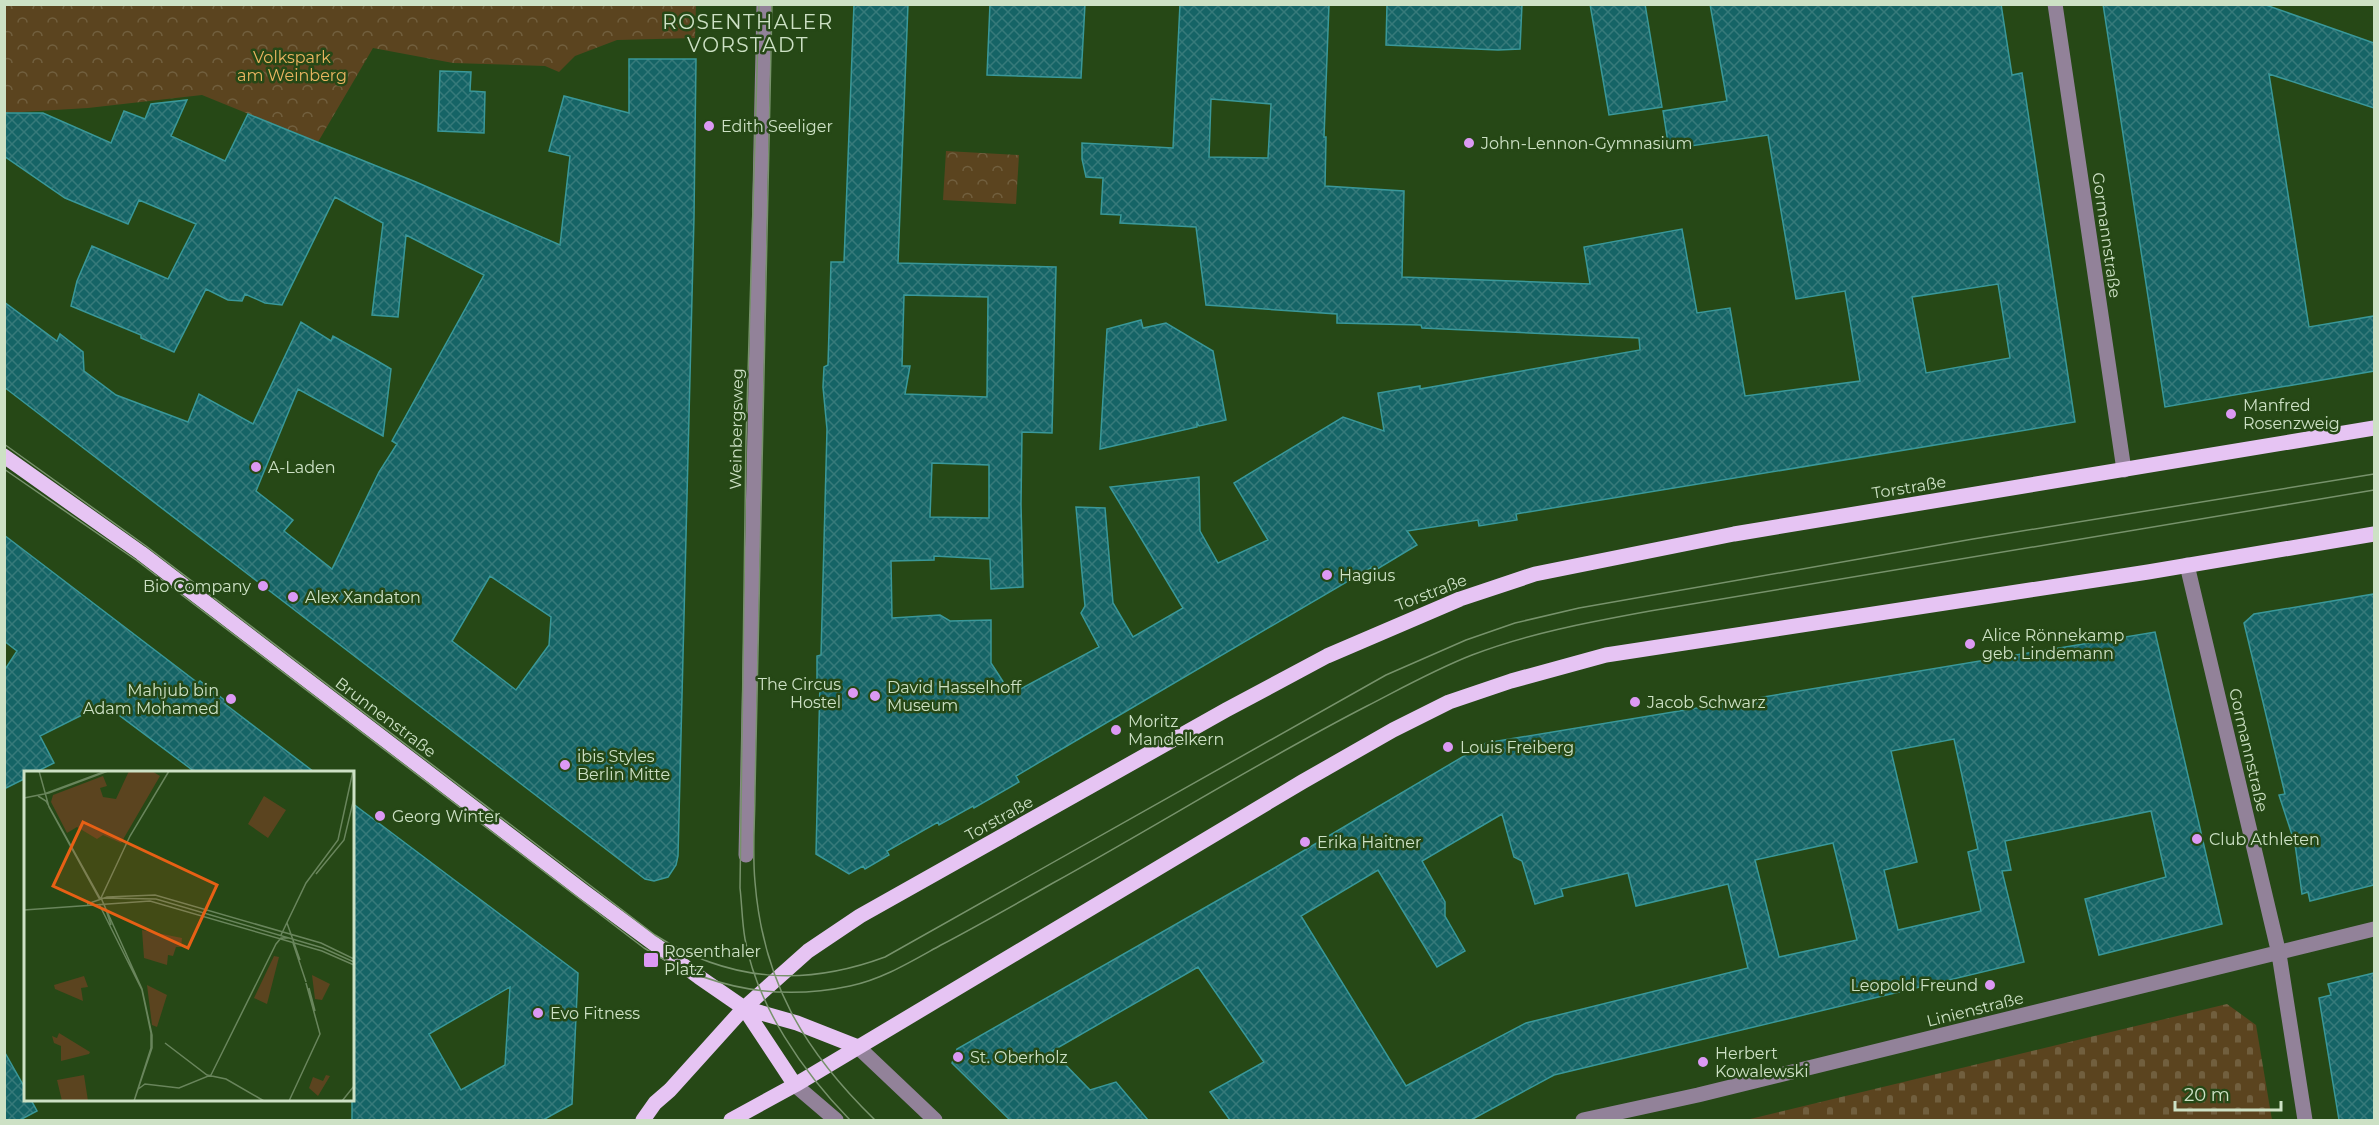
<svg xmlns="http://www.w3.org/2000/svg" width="2379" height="1125" viewBox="0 0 2379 1125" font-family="Montserrat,sans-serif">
<defs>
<pattern id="cemetery-stones" width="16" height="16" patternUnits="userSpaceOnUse" patternTransform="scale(1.5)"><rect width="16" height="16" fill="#5b441f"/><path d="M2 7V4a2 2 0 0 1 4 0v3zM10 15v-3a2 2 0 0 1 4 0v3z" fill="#715f3e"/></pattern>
<pattern id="park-crowns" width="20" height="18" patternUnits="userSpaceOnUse" patternTransform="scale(1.5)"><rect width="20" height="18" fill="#5b441f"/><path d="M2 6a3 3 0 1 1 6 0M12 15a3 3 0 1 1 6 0" fill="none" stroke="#715f3e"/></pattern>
<pattern id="building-cross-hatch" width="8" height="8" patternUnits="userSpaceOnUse" patternTransform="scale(1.5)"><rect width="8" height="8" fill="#156466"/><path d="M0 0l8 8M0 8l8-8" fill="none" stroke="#367a7a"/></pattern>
</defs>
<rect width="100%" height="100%" fill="#264816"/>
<path fill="url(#cemetery-stones)" d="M2227 1004 2256 1025 2272 1120H1746Z"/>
<path fill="url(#park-crowns)" d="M4 5H696L695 38 617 40 575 56 559 72 545 66 453 63 373 48 318 142 202 95 88 108 5 113Z
M946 151 1019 155 1016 204 943 200Z"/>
<path fill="url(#building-cross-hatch)" stroke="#3a9899" stroke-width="1.5" fill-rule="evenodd" d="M854 4H908L898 263 1056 267 1052 433 1022 432 1021 504 1023 587 991 589 990 559 934 556V560L891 561 892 618 940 615 950 621 991 620V663L1011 694 1099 647 1081 613 1085 606 1076 507 1105 508 1113 603 1133 637 1183 608 1110 487 1199 477 1200 531 1218 563 1268 540 1234 483 1343 417 1384 431 1378 393 1420 386V389L1640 350 1639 338 1422 328 1421 325 1337 323V314L1206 305 1196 227 1120 223 1121 215 1101 214 1103 178 1086 177 1082 159V143L1173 148 1180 4H1329L1324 137H1326L1325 186 1404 191 1402 277 1590 284 1584 247 1682 229 1697 313 1730 308 1745 396 1860 381 1845 291 1796 299 1768 135 1669 149 1663 111 1727 101 1710 4H2001L2012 75 2022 73 2075 422 1516 514 1517 520 1479 526 1478 520 1407 531 1417 545 1374 571 1372 567 1077 740 1016 776 1019 782 974 808 973 806 939 825 938 822 887 851 889 855 865 869 863 866 849 874 816 854 820 682H817V656L821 655 827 429 823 387 824 367 828 365 831 262H844ZM1211 99 1271 104 1268 158 1209 157ZM1998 284 2010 358 1926 373 1912 297ZM904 295 988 297 987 397 905 394 910 366H902ZM932 463 989 465V518L930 517Z
M990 4H1085L1081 78 987 75Z
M1387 4H1522L1520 49 1498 50 1386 45Z
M1590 4H1645L1662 107 1609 115Z
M2103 4H2263L2374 43V108L2269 74 2309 327 2374 316V371L2165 407Z
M629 59H696L694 217 678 856 676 865 668 877 654 881 645 879 4 387V302L57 341 60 334 83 352 84 371 116 395 188 422 199 394 253 424 301 322 331 341 333 336 374 359 391 369 383 436 298 389 256 491 293 520 284 531 332 569 379 472 397 444 392 441 484 275 406 235 398 317 372 315 383 223 335 197 282 305 265 303 245 294 242 301 228 300 206 289 174 352 141 338V335L71 306 77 281 92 246 168 279 196 224 139 200 128 224 65 198 4 156V113H43L111 143 124 111 145 119 151 104 187 100 171 136 225 161 248 114 416 182 560 245 570 156 549 151 564 96 629 113ZM490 576 551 617 549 645 516 690 452 641Z
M440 71 471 72 470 91 485 92 484 133 438 131Z
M1141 320 1143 328 1166 323 1213 351 1226 420 1199 426 1197 423V427L1100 449 1107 329Z
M4 535 198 683 200 681 227 702 225 704 314 772H195L104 704 40 736 54 763 36 772H26V778L4 789V671L17 651 4 641Z
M2374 594V885L2310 901 2308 892 2302 894 2295 844 2279 795 2285 794 2244 623 2254 614Z
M2155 632 2222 924 2099 955 2085 899 2166 877 2151 811 2005 841 2011 870 2002 871 2024 962 1554 1075 1471 1120H1230L1210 1092 1264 1062 1198 967 1052 1051 1090 1090 1116 1082 1148 1120H1010L952 1063 957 1049 1271 870 1486 743ZM1954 739 1978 849 1968 852 1981 911 1898 930 1884 870 1917 862 1891 751ZM1502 814 1514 857 1522 861 1535 904 1563 896 1561 889 1628 873 1636 906 1728 884 1748 968 1526 1023 1406 1086 1301 916 1378 870 1437 967 1465 951 1445 916V902L1422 861ZM1833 843 1857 940 1779 957 1755 860Z
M352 803 578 973 572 1104 543 1120H352ZM510 987 505 1065 461 1090 429 1034Z
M2374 973V1120H2339L2319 998 2331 995 2328 984Z
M4 1051 26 1090V1100H31L37 1111 20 1120H4Z"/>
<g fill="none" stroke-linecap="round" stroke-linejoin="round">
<path stroke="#928299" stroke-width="15" d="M2055 4 2124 470
M2187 565 2279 954 2305 1120
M746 855 764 4
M858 1047 935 1120
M795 1085 836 1120
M1583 1120 1698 1095 2374 929"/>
<path stroke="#e6c4f3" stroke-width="15" d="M4 456 141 553 584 892 699 977 744 1008 797 1023 858 1047
M744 1008 795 1085
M643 1120 655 1103 670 1090 744 1008 808 951 860 916 1226 710 1327 656 1460 599 1535 574 1734 534 2374 428
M731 1120 795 1085 1302 782 1393 730 1449 702 1511 681 1606 655 2148 572 2374 534"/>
<path stroke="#77926b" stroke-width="1.5" d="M759 4 746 441 740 888C742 905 742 922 745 939 757 1006 803 1072 850 1120
M772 4 755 790C755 820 752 851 755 882 763 982 804 1051 875 1120
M4 444 146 546 655 935C729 982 804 987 885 957L1386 675 1466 640 1515 623 1579 608 1973 539 2374 474
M4 469 136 560 644 948C708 988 775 1002 850 986 883 979 912 961 941 945 979 925 1016 904 1053 883 1158 825 1260 761 1367 706 1402 688 1436 669 1472 655 1529 633 1590 622 1650 611L2374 490"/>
</g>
<g fill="#dc99f4" stroke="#264816" stroke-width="2">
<circle cx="709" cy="126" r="6"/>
<circle cx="1469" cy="143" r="6"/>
<circle cx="2231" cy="414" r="6"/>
<circle cx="256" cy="467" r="6"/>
<circle cx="1327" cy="575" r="6"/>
<circle cx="263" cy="586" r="6"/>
<circle cx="293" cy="597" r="6"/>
<circle cx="1970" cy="644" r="6"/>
<circle cx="853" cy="693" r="6"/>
<circle cx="875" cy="696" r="6"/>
<circle cx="231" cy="699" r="6"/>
<circle cx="1635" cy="702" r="6"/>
<circle cx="1116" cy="730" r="6"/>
<circle cx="1448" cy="747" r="6"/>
<circle cx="565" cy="765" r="6"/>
<circle cx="380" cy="816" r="6"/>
<circle cx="2197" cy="839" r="6"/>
<circle cx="1305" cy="842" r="6"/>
<rect x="643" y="952" width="16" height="16" rx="3"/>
<circle cx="1990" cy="985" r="6"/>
<circle cx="538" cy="1013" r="6"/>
<circle cx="958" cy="1057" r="6"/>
<circle cx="1703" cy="1062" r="6"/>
</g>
<g text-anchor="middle" stroke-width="5" stroke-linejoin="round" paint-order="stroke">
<g font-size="16" fill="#ebb561" stroke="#264816">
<text x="292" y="63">Volkspark<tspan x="292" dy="18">am Weinberg</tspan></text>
</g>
<g font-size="16" fill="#cde1c5" stroke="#264816" text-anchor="start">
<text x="721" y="132">Edith Seeliger</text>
<text x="1481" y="149">John-Lennon-Gymnasium</text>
<text x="2243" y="411">Manfred<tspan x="2243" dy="18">Rosenzweig</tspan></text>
<text x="268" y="473">A-Laden</text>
<text x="1339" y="581">Hagius</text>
<text x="251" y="592" text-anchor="end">Bio Company</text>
<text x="305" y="603">Alex Xandaton</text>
<text x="1982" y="641">Alice Rönnekamp<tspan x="1982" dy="18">geb. Lindemann</tspan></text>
<text x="841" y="690" text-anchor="end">The Circus<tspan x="841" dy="18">Hostel</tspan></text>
<text x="887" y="693">David Hasselhoff<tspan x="887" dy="18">Museum</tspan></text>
<text x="219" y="696" text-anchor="end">Mahjub bin<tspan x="219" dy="18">Adam Mohamed</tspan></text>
<text x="1647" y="708">Jacob Schwarz</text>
<text x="1128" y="727">Moritz<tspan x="1128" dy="18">Mandelkern</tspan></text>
<text x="1460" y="753">Louis Freiberg</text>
<text x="577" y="762">ibis Styles<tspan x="577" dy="18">Berlin Mitte</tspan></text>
<text x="392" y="822">Georg Winter</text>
<text x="2209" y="845">Club Athleten</text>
<text x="1317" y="848">Erika Haitner</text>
<text x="664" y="957">Rosenthaler<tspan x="664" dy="18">Platz</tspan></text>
<text x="1978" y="991" text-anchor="end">Leopold Freund</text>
<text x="550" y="1019">Evo Fitness</text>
<text x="1715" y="1059">Herbert<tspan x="1715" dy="18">Kowalewski</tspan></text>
<text x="970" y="1063">St. Oberholz</text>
</g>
<g font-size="16" fill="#cde1c5" stroke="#264816">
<text transform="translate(2107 235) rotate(82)" y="6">Gormannstraße</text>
<text transform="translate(736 429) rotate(-89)" y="6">Weinbergsweg</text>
<text transform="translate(1909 487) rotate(-9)" y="6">Torstraße</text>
<text transform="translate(1431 592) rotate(-21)" y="6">Torstraße</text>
<text transform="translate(386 717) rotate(37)" y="6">Brunnenstraße</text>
<text transform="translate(2249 750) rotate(77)" y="6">Gormannstraße</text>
<text transform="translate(999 818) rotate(-29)" y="6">Torstraße</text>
<text transform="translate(1975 1009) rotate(-14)" y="6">Linienstraße</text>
</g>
<g font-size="20" letter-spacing="1.5" fill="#cde1c5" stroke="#264816">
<text x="748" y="29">ROSENTHALER<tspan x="748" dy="23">VORSTADT</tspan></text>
</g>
</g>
<g transform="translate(24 771)">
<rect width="330" height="330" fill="#264816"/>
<path d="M302 304 306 305 294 325 285 317 289 306 299 310Z" fill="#5b441f"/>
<path d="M118 159 158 167 157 176H152L149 185 144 184 143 194 120 187ZM35 262 66 281 65 283 37 290V275L30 272 28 265 33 267ZM60 304 64 330H38L33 309Z" fill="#5b441f"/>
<path d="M105 0H128L136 5 97 72 79 64 73 68 53 56 43 62 27 31 29 24 79 5 83 15 76 17 79 26 92 28ZM240 25 262 39 244 67 224 53ZM250 185 255 186 243 233 230 227ZM288 204 306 213 298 229 291 228ZM60 205 64 216 57 217 59 230 31 218 30 214ZM123 214 143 224 133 256 128 254Z" fill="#5b441f"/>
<path fill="none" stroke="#69855c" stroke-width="1.5" d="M15 0 25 36 76 129M14 25 22 30 76 127 132 128 299 177 330 191M0 27 20 23 82 0M0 27 25 22 84 0M292 103 320 69 330 27M63 133 83 126 131 124 297 172 330 188M75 133 118 219 127 262V277L110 330M80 133 87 154M0 139 126 130 298 180 330 194M263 152 276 189M257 164 282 112 314 69 329 0M269 172 282 211M285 217 291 240M141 272 183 304 202 308 240 330M113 319 121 313 155 317 187 304 252 173 257 167H265M110 330 128 277V264L118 218 77 127 106 65 145 0M265 330 296 263 282 212M318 330 330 315"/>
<path fill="#e76015" fill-opacity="0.15" stroke="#e76015" stroke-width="3" d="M59 51 193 114 164 177 29 115Z"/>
<rect width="330" height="330" fill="none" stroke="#cde1c5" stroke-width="3"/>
</g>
<rect width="2379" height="1125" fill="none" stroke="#cde1c5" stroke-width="12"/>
<path d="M2175 1101v9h106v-9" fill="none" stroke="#cde1c5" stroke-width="3"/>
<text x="2184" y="1101" font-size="18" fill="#cde1c5" stroke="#264816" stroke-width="4.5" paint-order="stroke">20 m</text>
</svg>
